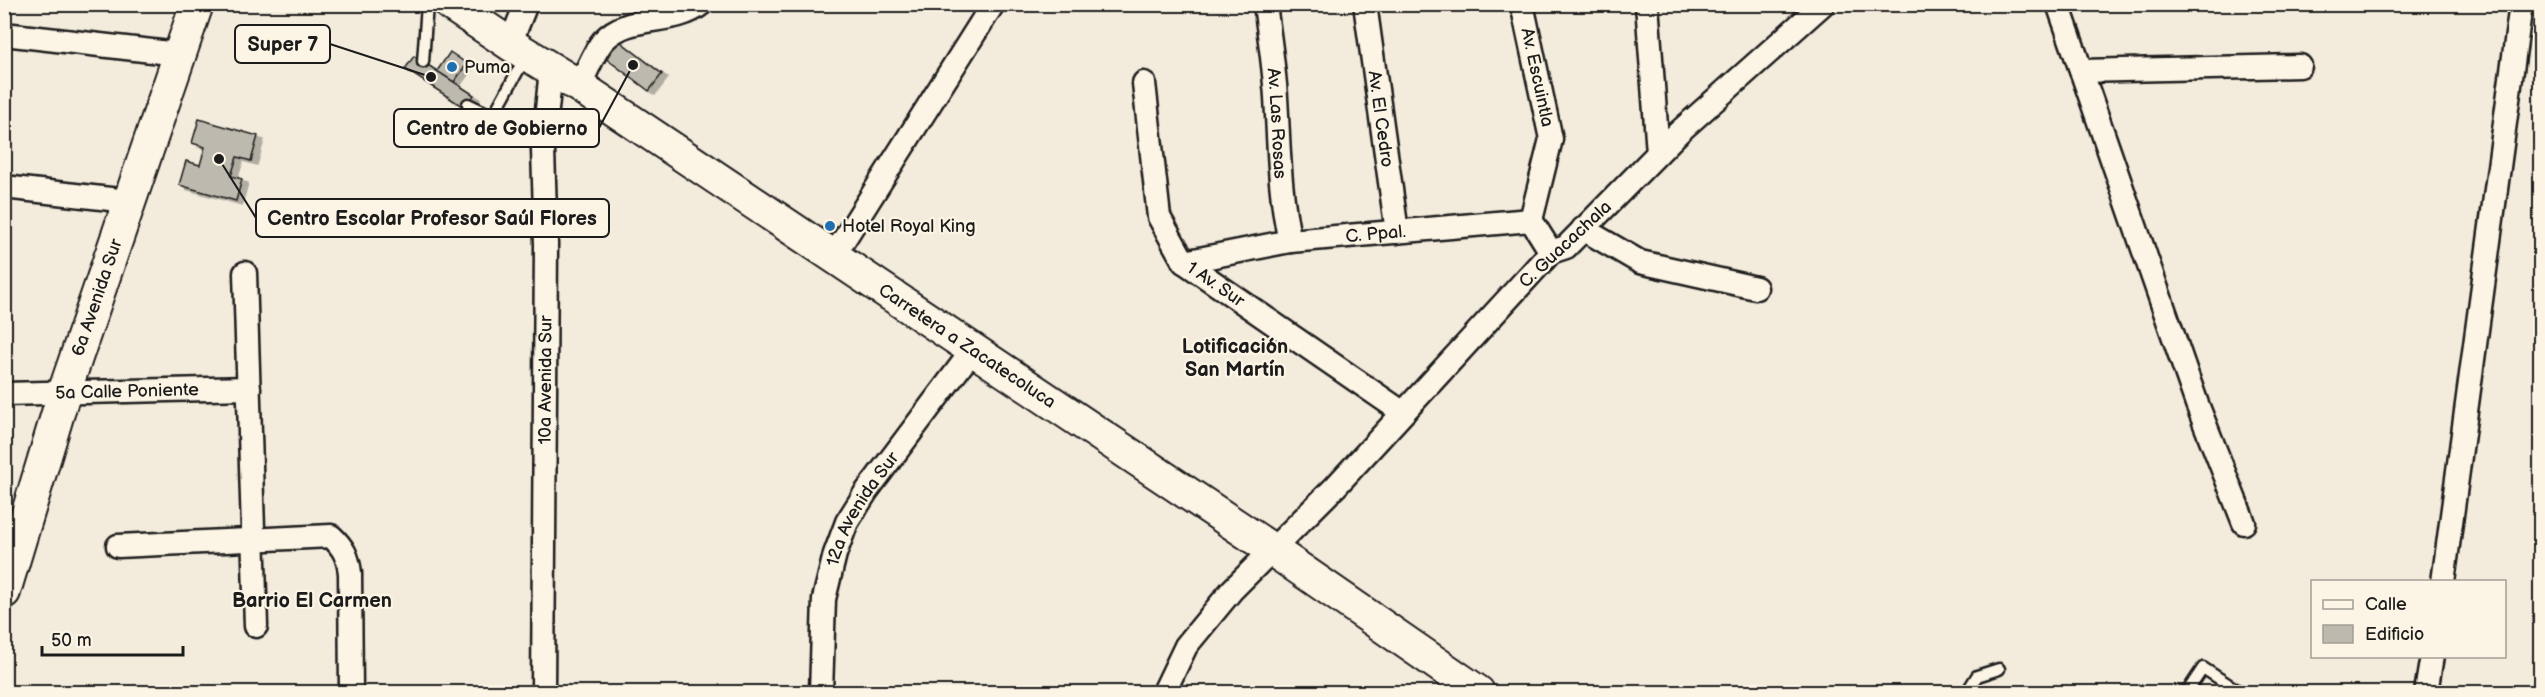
<svg xmlns="http://www.w3.org/2000/svg" width="2545" height="697" viewBox="0 0 2545 697" font-family="'Balsamiq Sans',sans-serif">
<defs>
<filter id="shadow"><feDropShadow dx="6" dy="4" stdDeviation="0" flood-color="#0004"/></filter>
</defs>
<rect width="100%" height="100%" fill="#f3ecdd"/>
<filter id="ink" filterUnits="userSpaceOnUse"><feTurbulence type="fractalNoise" baseFrequency=".0167" numOctaves="2"/><feDisplacementMap in="SourceGraphic" scale="12" xChannelSelector="R" yChannelSelector="G"/><feConvolveMatrix kernelMatrix="1 2 1 2 8 2 1 2 1" color-interpolation-filters="sRGB"/></filter>
<g filter="url(#ink)">
<path fill="#beb9ae" stroke="#1c1c1c" stroke-width="1.5" filter="url(#shadow)" d="M617 39 662 74 649 91 604 57Z
M450 52 467 64 454 82 437 71Z
M414 56 474 95 465 108 405 69Z
M199 119 258 136 251 161 237 157 231 176 242 179 236 201 179 185 186 161 200 165 205 147 192 143Z"/>
<g fill="none" stroke-linecap="round" stroke-linejoin="round">
<g stroke="#1c1c1c" stroke-width="15">
<path id="lane" d="M423 62 427 4
M468 104 493 116 526 56
M493 116 545 131
M1967 692 1977 676 1999 669
M2187 692 2203 668 2240 692"/>
</g>
<g stroke="#1c1c1c" stroke-width="27">
<g id="street">
<path id="s1" d="M1265 4C1269 35 1274 66 1276 97 1279 146 1279 193 1290 241"/>
<path id="s2" d="M1365 4 1397 232"/>
<path id="s3" d="M1522 4 1551 139 1531 220"/>
<path d="M1647 4 1658 153"/>
<path d="M2058 4 2197 404 2244 523"/>
<path d="M4 34 178 54"/>
<path d="M510 44 526 4"/>
<path d="M2081 71 2300 66"/>
<path id="s4" d="M1144 83 1159 217 1184 262 1402 412"/>
<path d="M579 86C587 72 593 53 603 41 629 12 673 27 701 4"/>
<path d="M4 187 128 201"/>
<path d="M1583 229 1640 262 1756 288"/>
<path d="M833 257 993 4"/>
<path id="s5" d="M1184 262 1290 241 1531 220 1551 252"/>
<path d="M245 273 256 626"/>
<path id="s6" d="M4 394 249 388"/>
<path d="M118 546 331 536C344 548 348 557 350 573L351 692"/>
<path d="M2443 582 2521 4"/>
<path id="s7" d="M543 692 546 244 543 150 551 69"/>
<path id="s8" d="M821 692 824 599 835 554 847 522 866 492 972 351"/>
<path d="M1164 692 1186 646 1232 590 1336 486 1551 252 1566 247 1679 132 1823 4"/>
<path d="M2426 692 2432 656"/>
</g>
</g>
<g stroke="#1c1c1c" stroke-width="36">
<g id="secondary">
<path id="s9" d="M450 4 510 44 579 86 1271 549 1478 692"/>
<path id="s10" d="M4 592 64 393 197 4"/>
</g>
</g>
<use href="#lane" stroke="#fcf5e5" stroke-width="10"/>
<use href="#street" stroke="#fcf5e5" stroke-width="22"/>
<use href="#secondary" stroke="#fcf5e5" stroke-width="32"/>
</g>
</g>
<g fill="#1f6fb2" stroke="#fcf5e5" stroke-width="2">
<circle cx="452" cy="67" r="6"/>
<circle cx="830" cy="226" r="6"/>
</g>
<g text-anchor="middle" stroke-width="4.5" stroke-linejoin="round" paint-order="stroke">
<g font-size="18" fill="#1c1c1c" stroke="#fcf5e5" text-anchor="start">
<text x="464" y="73">Puma</text>
<text x="842" y="232">Hotel Royal King</text>
</g>
<g font-size="18" fill="#1c1c1c" stroke="#fcf5e5">
<text dy="6" stroke="none"><textPath href="#s3" startOffset="75">Av. Escuintla</textPath></text>
<text dy="6" stroke="none"><textPath href="#s2" startOffset="116">Av. El Cedro</textPath></text>
<text dy="6" stroke="none"><textPath href="#s1" startOffset="120">Av. Las Rosas</textPath></text>
<text dy="6" stroke="none"><textPath href="#s5" startOffset="194">C. Ppal.</textPath></text>
<text transform="translate(1565 244) rotate(-43)" y="6">C. Guacachala</text>
<text dy="6" stroke="none"><textPath href="#s4" startOffset="225">1 Av. Sur</textPath></text>
<text dy="6" stroke="none"><textPath href="#s10" startOffset="309">6a Avenida Sur</textPath></text>
<text dy="6" stroke="none"><textPath href="#s9" startOffset="620">Carretera a Zacatecoluca</textPath></text>
<text dy="6" stroke="none"><textPath href="#s7" startOffset="312">10a Avenida Sur</textPath></text>
<text dy="6" stroke="none"><textPath href="#s6" startOffset="123">5a Calle Poniente</textPath></text>
<text dy="6" stroke="none"><textPath href="#s8" startOffset="192">12a Avenida Sur</textPath></text>
</g>
<g font-size="20" font-weight="bold" fill="#1c1c1c" stroke="#fcf5e5">
<text x="1235" y="353">Lotificación<tspan x="1235" dy="23">San Martín</tspan></text>
<text x="312" y="607">Barrio El Carmen</text>
</g>
</g>
<path fill="none" stroke="#1c1c1c" stroke-width="2" d="M431 77L330 44M633 65L599 128M219 159L256 218"/>
<g fill="#1c1c1c" stroke="#fcf5e5" stroke-width="2">
<circle cx="431" cy="77" r="6"/>
<circle cx="633" cy="65" r="6"/>
<circle cx="219" cy="159" r="6"/>
</g>
<g fill="#fcf5e5" stroke="#1c1c1c" stroke-width="2">
<rect x="235" y="25" width="95" height="38" rx="6"/>
<rect x="394" y="109" width="205" height="38" rx="6"/>
<rect x="256" y="199" width="353" height="38" rx="6"/>
</g>
<g font-size="20" text-anchor="middle" font-weight="bold" fill="#1c1c1c">
<text x="283" y="51">Super 7</text>
<text x="497" y="135">Centro de Gobierno</text>
<text x="432" y="225">Centro Escolar Profesor Saúl Flores</text>
</g>
<rect width="2545" height="697" fill="none" stroke="#fcf5e5" stroke-width="24"/>
<rect x="12" y="12" width="2521" height="673" fill="none" stroke="#1c1c1c" stroke-width="2" filter="url(#ink)"/>
<rect x="2311" y="580" width="195" height="78" fill="#fcf5e5" stroke="#a29e95" stroke-width="1.5"/>
<rect x="2323" y="600" width="30" height="9" fill="#fcf5e5" stroke="#a29e95" stroke-width="1.5"/>
<text x="2365" y="610" font-size="18" fill="#1c1c1c">Calle</text>
<rect x="2323" y="625" width="30" height="18" fill="#beb9ae" stroke="#a29e95" stroke-width="1.5"/>
<text x="2365" y="640" font-size="18" fill="#1c1c1c">Edificio</text>
<path d="M42 646v9h141v-9" fill="none" stroke="#1c1c1c" stroke-width="3"/>
<text x="51" y="646" font-size="18" fill="#1c1c1c" stroke="#fcf5e5" stroke-width="4.5" paint-order="stroke">50 m</text>
</svg>
